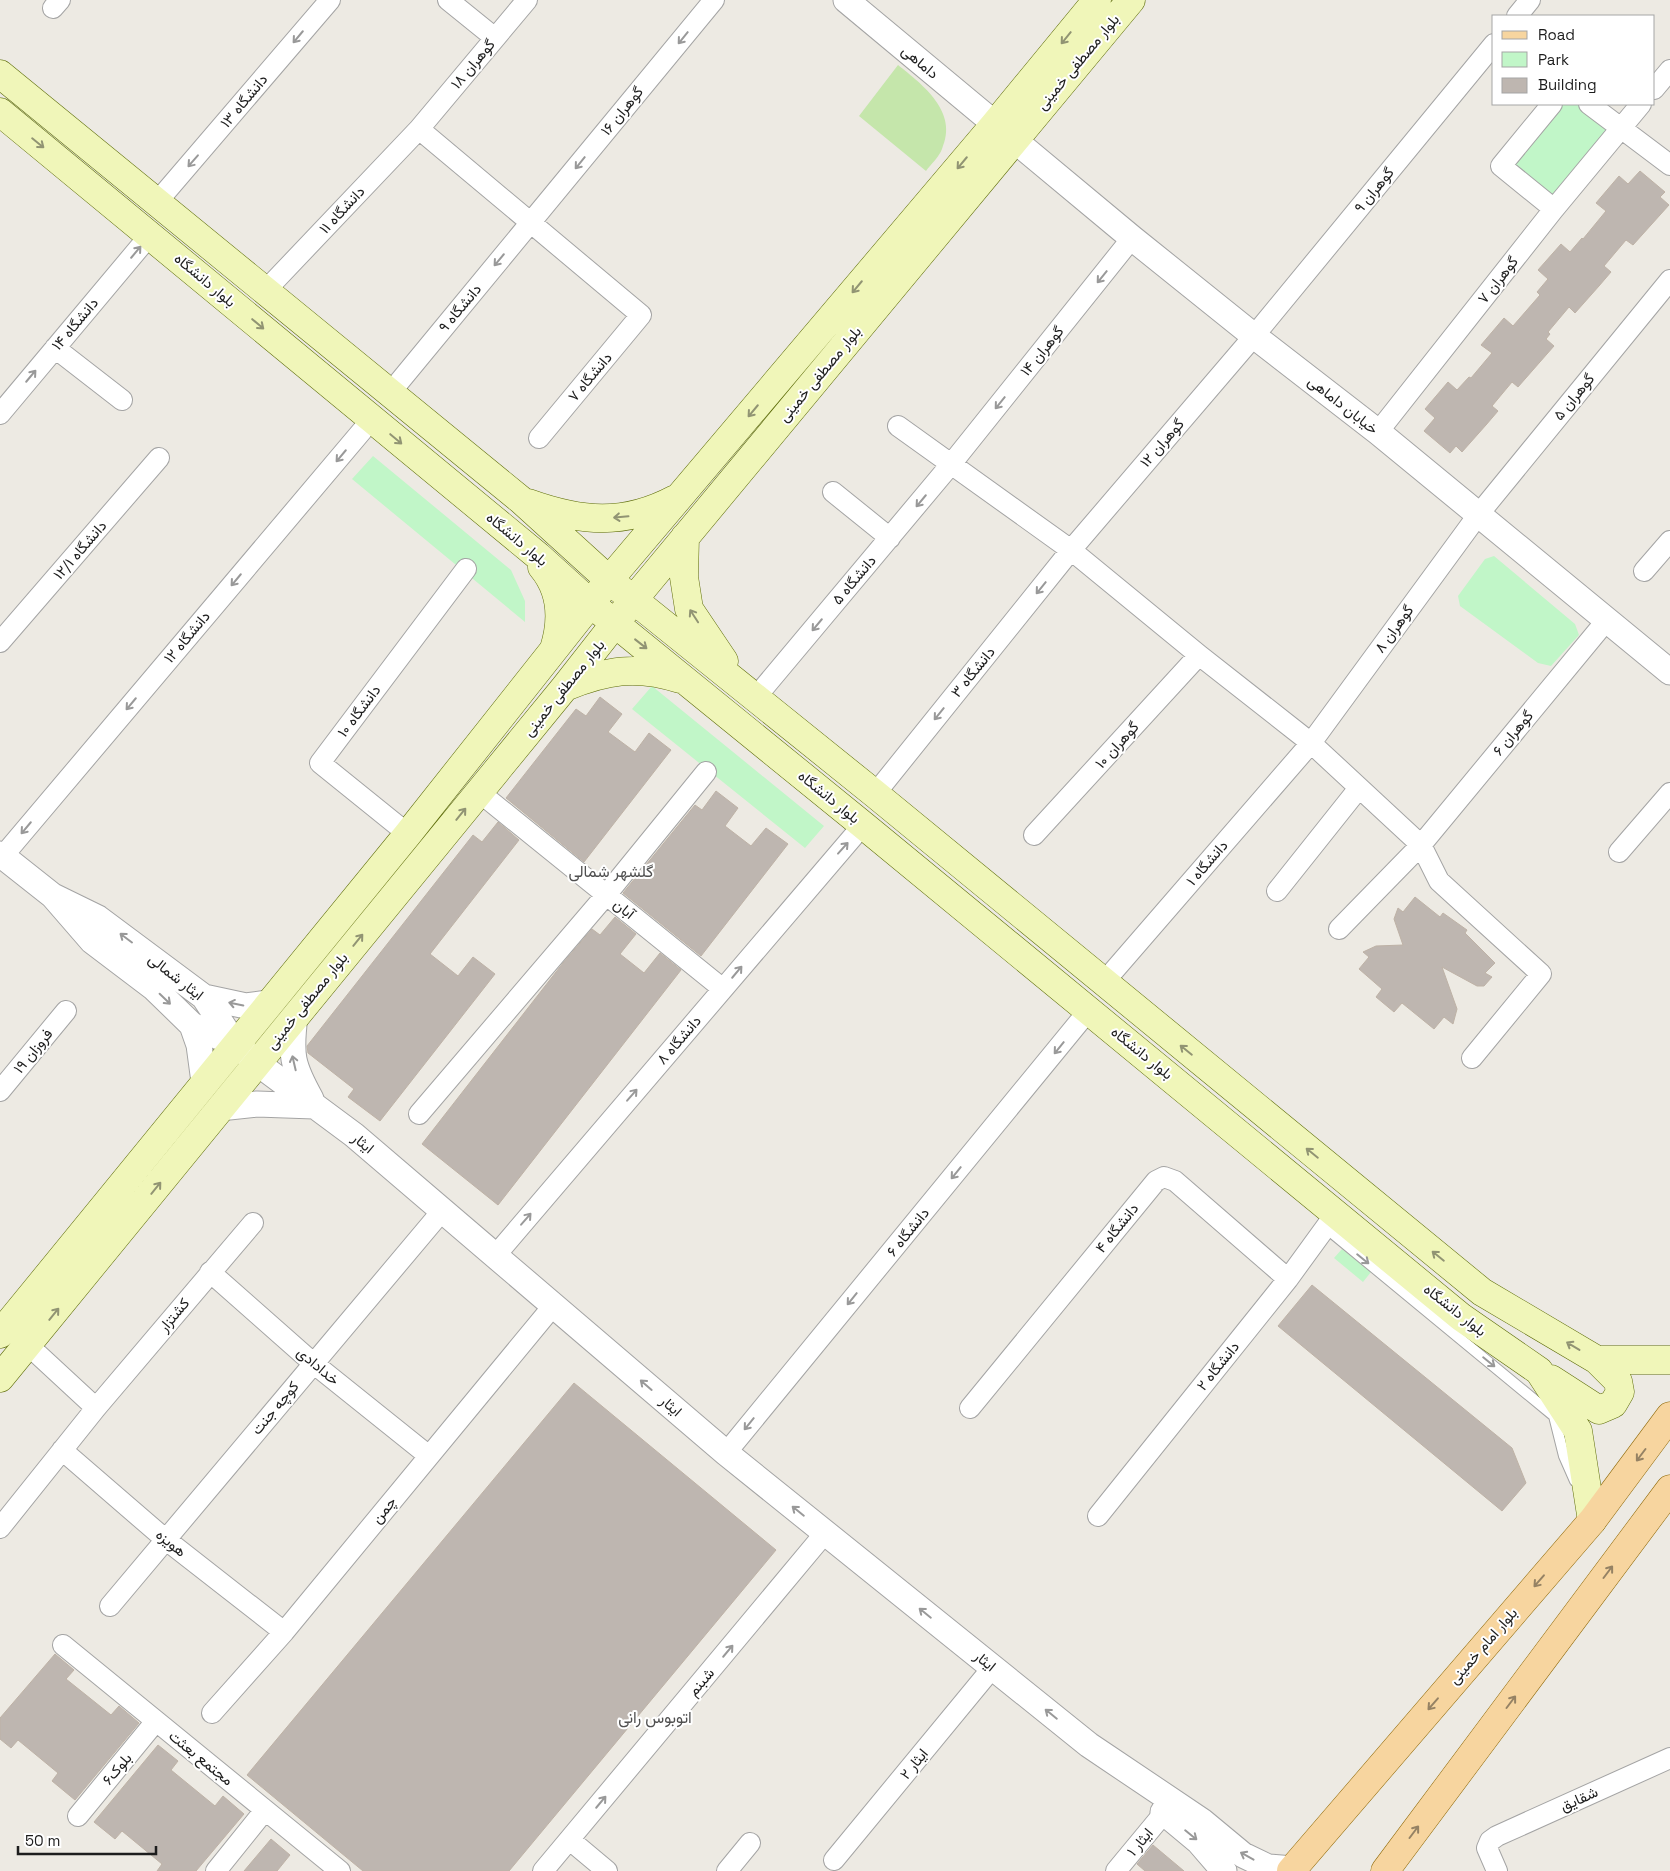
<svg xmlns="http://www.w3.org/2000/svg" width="1670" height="1871" viewBox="0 0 1670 1871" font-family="'Space Grotesk',Vazirmatn,sans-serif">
<rect width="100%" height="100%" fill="#edeae3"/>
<path fill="#c5e6ab" d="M898 65C923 85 959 112 942 149 939 157 931 164 926 171L859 116Z"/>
<path fill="#c1f6c8" d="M1561 104H1578L1610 130 1553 199 1511 165Z
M373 456 511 570 525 601V622L352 479Z
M1494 556 1575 624 1579 635 1551 666 1538 663 1460 606 1458 596 1485 559Z
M652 686 824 826 805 848 632 709Z
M1342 1249 1371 1272 1363 1282 1334 1258Z"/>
<path fill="#beb6b0" stroke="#beb2a6" d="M1640 171 1665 192 1660 197 1669 205 1633 245 1626 240 1604 266 1611 272 1599 286 1575 313 1569 307 1548 332 1550 334 1546 339 1554 346 1518 387 1512 382 1492 406 1498 411 1486 425 1462 452 1456 446 1450 453 1424 431 1435 418 1425 409 1448 382 1457 390 1469 377 1471 378 1492 353 1481 345 1504 318 1513 326 1540 295 1537 292 1548 279 1538 270 1561 244 1570 252 1582 238 1583 239 1606 211 1596 203 1619 176 1628 184Z
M600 697 622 714 608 732 635 752 649 733 671 750 584 862 506 798 576 709 586 716Z
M716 791 738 808 725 826 751 846 766 828 788 844 701 956 623 893 695 805 702 810Z
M498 822 519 840 430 954 458 976 473 957 495 974 380 1121 348 1097 354 1089 308 1053 307 1046 473 835 482 842Z
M1415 897 1440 917 1443 913 1467 930 1465 933 1495 963 1485 973 1492 977 1484 986H1477L1442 967 1457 1009 1453 1024 1444 1017 1434 1029 1402 1003 1394 1012 1376 997 1382 989 1359 969 1369 957 1363 952 1376 946 1403 945 1394 919 1398 908 1403 912Z
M615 917 636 934 620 954 644 973 660 953 681 970 498 1205 422 1144 563 963 592 929 600 935Z
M1312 1285 1512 1448 1526 1483 1502 1511 1278 1326Z
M574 1383 776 1550 509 1871H363L247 1775Z
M55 1654 74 1670 66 1679 111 1715 119 1706 139 1723 75 1800 52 1781 58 1773 18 1740 11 1748 0 1739V1718Z
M158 1745 178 1761 171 1770 215 1806 223 1796 244 1814 196 1871H157L162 1864 122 1831 115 1839 94 1822Z
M271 1839 290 1855 277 1871H244Z
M1153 1845 1184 1871H1145L1137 1864Z"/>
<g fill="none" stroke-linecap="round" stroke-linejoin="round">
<g stroke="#a4a4a4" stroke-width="12">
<path id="service" d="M1326 1228 1554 1416 1564 1456 1575 1481"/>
</g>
<g stroke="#a4a4a4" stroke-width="22">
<path id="minor" d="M448 0 495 38
M53 8 60 0
M1517 16 1530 0
M1654 89 1670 70
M1552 104 1501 166 1554 209
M1589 104 1670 165
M419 129 641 315 539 438
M157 202 330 0
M265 291 419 129 527 0
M55 348 122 400
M390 393 714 0
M0 414 150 235
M898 426 1071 550 1199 655 1311 743 1421 845 1439 881 1541 974 1472 1058
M1378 432 1554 209 1641 104
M833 492 890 538
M1644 571 1670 541
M0 642 159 458
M756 697 952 463 1132 238
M479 792 723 989
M875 794 1071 550 1254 336 1494 44
M408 834 320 763 466 569
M1034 835 1199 655
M1619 852 1670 793
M3 856 372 419
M1277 891 1359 788
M1339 929 1421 845 1606 621
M1104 982 1311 743 1478 515 1670 280
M0 1091 66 1011
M419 1114 606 895 706 772
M495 1256 863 825
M210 1272 313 1363 429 1456
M29 1346 96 1408
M970 1408 1156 1181 1164 1177 1175 1181 1288 1279
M62 1450 165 1539 284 1632
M726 1453 1089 1010
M1098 1516 1288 1279 1336 1213
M0 1528 96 1408 253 1223
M110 1606 442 1211
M63 1645 340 1871
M212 1713 284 1632 553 1306
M78 1816 156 1721
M570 1840 607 1871
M834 1860 993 1667
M216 1871 265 1810
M543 1871 825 1533
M727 1871 750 1843
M1116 1871 1164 1813
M1497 1871 1487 1848 1490 1841 1497 1836 1670 1758"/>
</g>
<g stroke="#a4a4a4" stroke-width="27">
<path id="tertiary" d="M846 0 1132 238 1254 336 1378 432 1670 672
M0 854 53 896 92 941 154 988 192 1025 235 1044
M53 896 98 918 204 997 235 1044 257 1063 354 1135 726 1453 1089 1745 1202 1821 1243 1855 1268 1867 1293 1869
M204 997 246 1006 268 1003
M295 1016C290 1055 292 1065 311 1099
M192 1025 199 1045 204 1082
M220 1108 257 1104 314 1106
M1163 1812 1199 1842 1224 1871"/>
</g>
<g stroke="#5e6d0a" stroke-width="29">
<path id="secondary" d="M0 74 521 500 609 580 875 794 1482 1292 1597 1360H1670
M0 112 538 556 591 604 863 825 1461 1317 1539 1371 1578 1431 1592 1521
M528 503C581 522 624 526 675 499
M685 537 684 577 689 609 724 661
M542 567C562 591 563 620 554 649
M565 687C607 670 637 665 680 679
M0 1334 408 834 609 580 995 124 1097 0
M0 1378 565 687 634 599 1131 0
M1551 1379 1599 1410 1613 1404 1620 1392 1618 1381 1597 1360"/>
</g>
<g stroke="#8e6807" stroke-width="29">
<path id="primary" d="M1291 1871 1592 1521 1670 1416
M1385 1871 1670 1489"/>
</g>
<use href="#service" stroke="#fff" stroke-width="10"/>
<use href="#minor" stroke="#fff" stroke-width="20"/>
<use href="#tertiary" stroke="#fff" stroke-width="25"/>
<use href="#secondary" stroke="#f0f6b9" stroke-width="28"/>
<use href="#primary" stroke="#f7d59f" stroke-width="28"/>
</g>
<defs><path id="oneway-shaft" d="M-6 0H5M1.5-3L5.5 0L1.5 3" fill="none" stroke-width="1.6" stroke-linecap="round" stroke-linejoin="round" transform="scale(1.25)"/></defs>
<g stroke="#999">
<use href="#oneway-shaft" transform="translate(298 37) rotate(130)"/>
<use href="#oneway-shaft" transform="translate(683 38) rotate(129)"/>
<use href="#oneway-shaft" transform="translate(193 161) rotate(131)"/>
<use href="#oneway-shaft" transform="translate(580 163) rotate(129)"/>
<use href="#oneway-shaft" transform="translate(136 252) rotate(-50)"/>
<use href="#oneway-shaft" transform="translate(499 260) rotate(130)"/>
<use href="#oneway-shaft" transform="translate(1102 277) rotate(129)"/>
<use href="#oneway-shaft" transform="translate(31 376) rotate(-50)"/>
<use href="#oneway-shaft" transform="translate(1000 403) rotate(129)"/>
<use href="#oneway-shaft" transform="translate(341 456) rotate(130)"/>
<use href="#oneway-shaft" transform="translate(921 501) rotate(130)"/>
<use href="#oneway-shaft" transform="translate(236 580) rotate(130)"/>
<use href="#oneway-shaft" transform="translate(1041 588) rotate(129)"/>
<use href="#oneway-shaft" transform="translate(817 625) rotate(130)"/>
<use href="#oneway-shaft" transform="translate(131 704) rotate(130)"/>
<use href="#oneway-shaft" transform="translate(939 714) rotate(129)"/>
<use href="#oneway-shaft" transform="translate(26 828) rotate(130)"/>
<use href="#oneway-shaft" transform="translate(843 848) rotate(-48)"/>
<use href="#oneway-shaft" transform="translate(126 938) rotate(-143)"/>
<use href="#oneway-shaft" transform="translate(737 972) rotate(-50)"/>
<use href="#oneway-shaft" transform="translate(165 999) rotate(44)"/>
<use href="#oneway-shaft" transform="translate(236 1004) rotate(-168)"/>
<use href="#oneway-shaft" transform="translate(1059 1048) rotate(129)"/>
<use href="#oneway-shaft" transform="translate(294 1063) rotate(-103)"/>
<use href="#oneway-shaft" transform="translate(632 1095) rotate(-49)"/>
<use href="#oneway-shaft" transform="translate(956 1173) rotate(129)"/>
<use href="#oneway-shaft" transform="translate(526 1219) rotate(-49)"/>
<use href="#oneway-shaft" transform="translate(1363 1259) rotate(39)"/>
<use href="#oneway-shaft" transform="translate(852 1299) rotate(129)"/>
<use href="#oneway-shaft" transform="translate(1489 1362) rotate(39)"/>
<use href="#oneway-shaft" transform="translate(646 1385) rotate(-139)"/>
<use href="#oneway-shaft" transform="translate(749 1424) rotate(129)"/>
<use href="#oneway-shaft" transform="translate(798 1511) rotate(-141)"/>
<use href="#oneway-shaft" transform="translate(925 1613) rotate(-141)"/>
<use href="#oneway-shaft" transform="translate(728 1651) rotate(-50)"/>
<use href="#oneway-shaft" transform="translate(1051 1714) rotate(-141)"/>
<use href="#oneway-shaft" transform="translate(601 1802) rotate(-50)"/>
<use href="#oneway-shaft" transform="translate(1191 1835) rotate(39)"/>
<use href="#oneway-shaft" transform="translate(1247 1856) rotate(-151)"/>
</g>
<g stroke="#919473">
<use href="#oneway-shaft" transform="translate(1066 38) rotate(129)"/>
<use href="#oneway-shaft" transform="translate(38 143) rotate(39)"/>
<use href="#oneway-shaft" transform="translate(962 163) rotate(130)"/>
<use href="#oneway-shaft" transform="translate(857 287) rotate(130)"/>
<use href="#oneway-shaft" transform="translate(258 324) rotate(40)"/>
<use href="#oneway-shaft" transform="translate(753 411) rotate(130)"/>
<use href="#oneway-shaft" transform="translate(396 439) rotate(40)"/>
<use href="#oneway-shaft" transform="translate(621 517) rotate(175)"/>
<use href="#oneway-shaft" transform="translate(694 616) rotate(-123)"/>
<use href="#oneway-shaft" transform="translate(641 644) rotate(38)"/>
<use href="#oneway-shaft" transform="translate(461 814) rotate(-51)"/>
<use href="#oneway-shaft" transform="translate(358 940) rotate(-51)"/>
<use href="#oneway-shaft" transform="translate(1186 1050) rotate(-141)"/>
<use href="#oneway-shaft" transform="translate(1312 1153) rotate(-141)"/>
<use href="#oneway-shaft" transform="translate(156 1188) rotate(-51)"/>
<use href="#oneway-shaft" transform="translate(1438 1256) rotate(-141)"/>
<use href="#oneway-shaft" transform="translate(54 1314) rotate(-51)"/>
<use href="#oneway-shaft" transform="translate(1573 1346) rotate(-149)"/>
</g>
<g stroke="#958264">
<use href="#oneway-shaft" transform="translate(1641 1455) rotate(127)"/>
<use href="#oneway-shaft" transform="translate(1608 1572) rotate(-53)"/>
<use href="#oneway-shaft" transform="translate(1539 1581) rotate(131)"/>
<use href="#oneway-shaft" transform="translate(1511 1702) rotate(-53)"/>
<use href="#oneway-shaft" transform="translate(1433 1704) rotate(131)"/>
<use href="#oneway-shaft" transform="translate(1414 1832) rotate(-53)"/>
</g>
<g text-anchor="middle" stroke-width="4" stroke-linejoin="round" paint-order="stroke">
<g font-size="15" fill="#1d1d1d" stroke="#fff">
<text transform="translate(920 62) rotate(40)" y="5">داماهی</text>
<text transform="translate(1078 62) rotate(-50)" y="5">بلوار مصطفی خمینی</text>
<text transform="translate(473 64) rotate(-50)" y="5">گوهران ۱۸</text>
<text transform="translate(244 101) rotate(-50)" y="5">دانشگاه ۱۳</text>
<text transform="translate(622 111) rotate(-51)" y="5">گوهران ۱۶</text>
<text transform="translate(1374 190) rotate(-51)" y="5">گوهران ۹</text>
<text transform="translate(342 210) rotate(-47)" y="5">دانشگاه ۱۱</text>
<text transform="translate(205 280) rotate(40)" y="5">بلوار دانشگاه</text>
<text transform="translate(1498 280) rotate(-52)" y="5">گوهران ۷</text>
<text transform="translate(460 308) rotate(-50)" y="5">دانشگاه ۹</text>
<text transform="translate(75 324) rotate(-50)" y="5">دانشگاه ۱۴</text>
<text transform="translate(1042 351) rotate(-51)" y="5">گوهران ۱۴</text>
<text transform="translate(820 374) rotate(-50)" y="5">بلوار مصطفی خمینی</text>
<text transform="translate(590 377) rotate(-50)" y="5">دانشگاه ۷</text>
<text transform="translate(1574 397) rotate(-51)" y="5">گوهران ۵</text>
<text transform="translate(1343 405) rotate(38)" y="5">خیابان داماهی</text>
<text transform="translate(1162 443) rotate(-49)" y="5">گوهران ۱۲</text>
<text transform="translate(517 539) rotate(40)" y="5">بلوار دانشگاه</text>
<text transform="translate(80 550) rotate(-49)" y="5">دانشگاه ۱۲/۱</text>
<text transform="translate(854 580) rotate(-50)" y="5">دانشگاه ۵</text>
<text transform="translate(1394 629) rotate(-54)" y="5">گوهران ۸</text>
<text transform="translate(187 637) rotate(-50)" y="5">دانشگاه ۱۲</text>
<text transform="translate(973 672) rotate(-51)" y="5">دانشگاه ۳</text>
<text transform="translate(564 688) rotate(-51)" y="5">بلوار مصطفی خمینی</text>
<text transform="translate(359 711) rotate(-53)" y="5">دانشگاه ۱۰</text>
<text transform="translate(1513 733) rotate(-50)" y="5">گوهران ۶</text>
<text transform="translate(1117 745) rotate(-48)" y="5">گوهران ۱۰</text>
<text transform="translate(829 797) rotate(39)" y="5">بلوار دانشگاه</text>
<text transform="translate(1207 863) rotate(-49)" y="5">دانشگاه ۱</text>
<text transform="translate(624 909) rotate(39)" y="5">آبان</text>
<text transform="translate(176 977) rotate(38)" y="5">ایثار شمالی</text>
<text transform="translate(307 1001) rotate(-51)" y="5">بلوار مصطفی خمینی</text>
<text transform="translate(679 1040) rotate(-49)" y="5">دانشگاه ۸</text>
<text transform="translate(33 1051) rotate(-51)" y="5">فروزان ۱۹</text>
<text transform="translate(1142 1053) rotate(39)" y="5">بلوار دانشگاه</text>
<text transform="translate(363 1143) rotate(40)" y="5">ایثار</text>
<text transform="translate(1117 1228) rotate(-51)" y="5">دانشگاه ۴</text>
<text transform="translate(908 1232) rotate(-51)" y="5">دانشگاه ۶</text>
<text transform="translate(1455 1310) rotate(38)" y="5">بلوار دانشگاه</text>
<text transform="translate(174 1315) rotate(-50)" y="5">کشتزار</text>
<text transform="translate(318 1366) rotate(40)" y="5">خدادادی</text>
<text transform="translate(1218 1366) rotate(-51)" y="5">دانشگاه ۲</text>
<text transform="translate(671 1406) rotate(41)" y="5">ایثار</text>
<text transform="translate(275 1408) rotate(-50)" y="5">کوچه جنت</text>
<text transform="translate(384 1510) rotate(-51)" y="5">چمن</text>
<text transform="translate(171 1543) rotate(39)" y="5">هویزه</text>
<text transform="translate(1483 1646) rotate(-49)" y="5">بلوار امام خمینی</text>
<text transform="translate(985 1661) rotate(39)" y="5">ایثار</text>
<text transform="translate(701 1682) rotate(-50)" y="5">شبنم</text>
<text transform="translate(201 1758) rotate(39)" y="5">مجتمع بعثت</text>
<text transform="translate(914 1764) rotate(-51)" y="5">ایثار ۲</text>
<text transform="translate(117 1769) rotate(-50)" y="5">بلوک۶</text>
<text transform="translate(1579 1799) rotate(-24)" y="5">شقایق</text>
<text transform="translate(1140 1842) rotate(-50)" y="5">ایثار ۱</text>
</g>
<g font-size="16" fill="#505050" stroke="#fff">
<text x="611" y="877">گلشهر شمالی</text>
<text x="655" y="1723">اتوبوس رانی</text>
</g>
</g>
<rect x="1492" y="15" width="162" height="90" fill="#ffffff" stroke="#a5a5a5"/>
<rect x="1502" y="31" width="25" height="8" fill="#f7d59f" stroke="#a5a5a5"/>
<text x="1538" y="40" font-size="15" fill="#1d1d1d">Road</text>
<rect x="1502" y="52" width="25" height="15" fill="#c1f6c8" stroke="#a5a5a5"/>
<text x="1538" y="65" font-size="15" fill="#1d1d1d">Park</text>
<rect x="1502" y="78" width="25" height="15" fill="#beb6b0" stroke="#a5a5a5"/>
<text x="1538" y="90" font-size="15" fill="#1d1d1d">Building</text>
<path d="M18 1846v8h138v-8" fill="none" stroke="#1d1d1d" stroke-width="2.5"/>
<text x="25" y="1846" font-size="15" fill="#1d1d1d" stroke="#ffffff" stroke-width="4" paint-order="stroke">50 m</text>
</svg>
